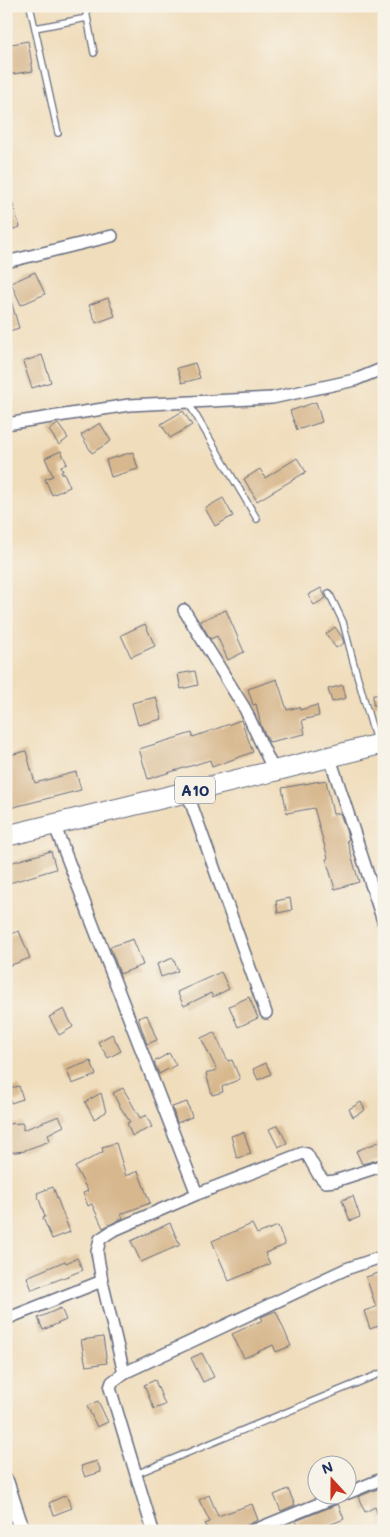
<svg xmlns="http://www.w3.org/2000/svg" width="390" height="1537" viewBox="0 0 390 1537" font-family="Mali,sans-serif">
<rect width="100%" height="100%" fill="#f7f3e8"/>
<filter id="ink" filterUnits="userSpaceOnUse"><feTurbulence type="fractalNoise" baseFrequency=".02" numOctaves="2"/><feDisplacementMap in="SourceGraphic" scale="10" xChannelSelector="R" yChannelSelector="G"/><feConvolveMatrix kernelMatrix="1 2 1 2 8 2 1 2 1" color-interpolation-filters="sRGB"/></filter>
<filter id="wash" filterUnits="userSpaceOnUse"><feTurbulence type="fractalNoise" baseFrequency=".0096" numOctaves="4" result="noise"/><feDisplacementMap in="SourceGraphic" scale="20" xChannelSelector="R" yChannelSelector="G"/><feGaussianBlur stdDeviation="1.12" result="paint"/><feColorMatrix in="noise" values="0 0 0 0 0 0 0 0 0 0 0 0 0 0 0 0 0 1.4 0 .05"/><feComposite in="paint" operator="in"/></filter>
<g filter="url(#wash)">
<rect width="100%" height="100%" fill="#f0ddbc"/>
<g id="blocks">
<path fill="#d7b78d" d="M28 41 33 71 6 75V45Z
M6 190H8L20 227 8 231 6 226Z
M35 272 45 294 21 305 11 283Z
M9 294 19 328 6 332V295Z
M108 298 115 316 96 323 89 305Z
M42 355 51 382 32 388 23 362Z
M195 363 200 378 182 383 177 368Z
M316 402 322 422 297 430 290 411Z
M183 411 192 425 170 438 161 424Z
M100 423 111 441 92 453 81 435Z
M58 424 68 438 59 445 49 430Z
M61 451 67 464 61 466 63 471 61 472 62 474 64 473 70 487 52 495 45 479 53 476 45 458Z
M133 452 138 469 111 477 106 460Z
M297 458 306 472 257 501 244 479 260 469 265 478Z
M223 498 233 516 215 526 205 508Z
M321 588 326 598 314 605 308 595Z
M226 610 244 652 228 660 217 636 210 639 200 621Z
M145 624 155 646 131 657 121 635Z
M335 627 342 637 344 643 336 648 326 634Z
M195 671 198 685 181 689 178 674Z
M277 679 287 710 299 707 300 710 317 705 319 716 302 720 305 734 269 742 261 726 256 704 253 705 248 689Z
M343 685 346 698 332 702 328 689Z
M373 695H382V705H373Z
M156 697 162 719 138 725 132 703Z
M241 720 253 752 212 767 210 760 148 779 139 749 192 733 193 737Z
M26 751 35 783 76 772 81 790 6 809V756Z
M326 780 333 814 340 813 349 839 347 840 359 882 335 889 326 859 328 858 314 808 287 813 282 788Z
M51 851 56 869 6 884V864Z
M290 898 292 910 278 913 276 901Z
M19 931 30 958 6 967V936Z
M133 939 143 965 120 974 110 947Z
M173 958 178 971 161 977 157 964Z
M221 972 229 989 213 997 211 993 184 1006 177 992Z
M249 997 258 1018 238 1027 229 1006Z
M64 1009 73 1027 59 1035 49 1017Z
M147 1015 157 1040 147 1044 138 1018Z
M214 1032 228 1061 232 1060 240 1079 222 1087 223 1092 212 1095 206 1073 217 1070 201 1038Z
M112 1034 121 1051 108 1058 98 1042Z
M169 1053 176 1065 159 1074 154 1062Z
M91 1061 96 1075 72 1084 67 1070Z
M266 1063 271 1074 258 1080 253 1069Z
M19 1086 23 1099 11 1103 7 1089Z
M123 1088 140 1118 146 1115 152 1127 132 1136 127 1123 130 1122 119 1105 113 1093Z
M101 1093 106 1112 94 1119 85 1102Z
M187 1102 192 1117 177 1123 172 1107Z
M361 1102 365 1110 353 1117 349 1109Z
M59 1116 64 1126 48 1134 50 1141 25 1150V1151L6 1153V1124L23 1123V1130Z
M278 1125 287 1143 278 1147 269 1129Z
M244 1132 251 1154 237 1158 231 1136Z
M384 1140V1158L362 1164 356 1151Z
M116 1143 126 1176 138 1171 150 1203 121 1214 123 1218 103 1228 92 1204 88 1206 83 1193 88 1191 75 1167 103 1152 102 1147Z
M53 1187 70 1232 52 1239 43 1218 45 1217 37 1193Z
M353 1196 360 1217 350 1221 342 1200Z
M170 1223 180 1245 141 1262 131 1241Z
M252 1224 257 1234 278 1226 285 1245 265 1253 270 1264 229 1281 212 1241Z
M77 1258 83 1270 32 1290 27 1277 65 1261 66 1263Z
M384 1271V1326L381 1325 370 1329 364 1311 376 1307 366 1277Z
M61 1308 66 1320 43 1330 38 1318Z
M276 1311 291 1346 276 1352 273 1345 244 1358 232 1334 263 1320 261 1317Z
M103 1337 107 1363 86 1366 81 1340Z
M202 1353 214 1377 203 1382 191 1358Z
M155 1380 165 1405 154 1409 144 1385Z
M98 1401 108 1422 97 1427 87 1406Z
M97 1461 101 1472 85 1477 81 1466Z
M380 1488 384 1497 383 1529 375 1507 365 1512 358 1497Z
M288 1489 295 1505 281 1511 274 1495Z
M66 1495 72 1508 54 1515 49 1503Z
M209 1495 218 1516 252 1504 258 1520 234 1531H209L205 1524 210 1522 199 1500Z
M338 1504 344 1519 324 1527 326 1531H300L296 1521Z"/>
</g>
</g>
<g filter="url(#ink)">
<use href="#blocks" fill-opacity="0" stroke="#666c7f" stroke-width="1"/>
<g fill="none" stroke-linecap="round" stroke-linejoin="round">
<g stroke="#666c7f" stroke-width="8">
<path id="lane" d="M30 6 58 133
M85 6 94 53
M35 28 87 18
M188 402 257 519
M329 593 343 622 353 661 376 741
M136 1474 384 1372"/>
</g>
<g stroke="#666c7f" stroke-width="14">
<path id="street" d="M6 262 112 236
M6 424 129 405 272 398 355 380 384 368
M184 610 245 709 274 771
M330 758 384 924
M187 792 266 1013
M54 824 197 1194 303 1153 307 1154 318 1174 325 1182 335 1181 384 1165
M197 1194 112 1231 100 1239 97 1252 102 1281 124 1373 346 1269 384 1256
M6 1319 102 1281
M124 1373 112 1382 110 1388 153 1531
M348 1493 384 1478
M252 1531 343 1494"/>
</g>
<g stroke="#666c7f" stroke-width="18">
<path id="secondary" d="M6 1482 22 1531"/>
</g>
<g stroke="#666c7f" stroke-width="22">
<path id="highway" d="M6 836 274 771 384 743"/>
</g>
<use href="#lane" stroke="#fff" stroke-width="5.5"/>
<use href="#street" stroke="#fff" stroke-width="11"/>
<use href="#secondary" stroke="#fff" stroke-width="15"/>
<use href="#highway" stroke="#fff" stroke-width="20"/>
</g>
</g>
<g text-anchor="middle" stroke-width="4.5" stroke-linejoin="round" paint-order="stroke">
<rect fill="#f7f3e8" stroke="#5d6a87" stroke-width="1" x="175" y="776.5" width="40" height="27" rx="4"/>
<g font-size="16" font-weight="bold" fill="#1b2f5e">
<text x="195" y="796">A10</text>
</g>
</g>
<rect width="390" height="1537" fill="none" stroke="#f7f3e8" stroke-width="25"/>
<g transform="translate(332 1480) rotate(339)"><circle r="24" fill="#f7f3e8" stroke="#9fa5b1"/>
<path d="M0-4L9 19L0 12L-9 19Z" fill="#c8321e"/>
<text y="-8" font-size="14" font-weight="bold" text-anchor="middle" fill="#1b2f5e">N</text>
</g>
</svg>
